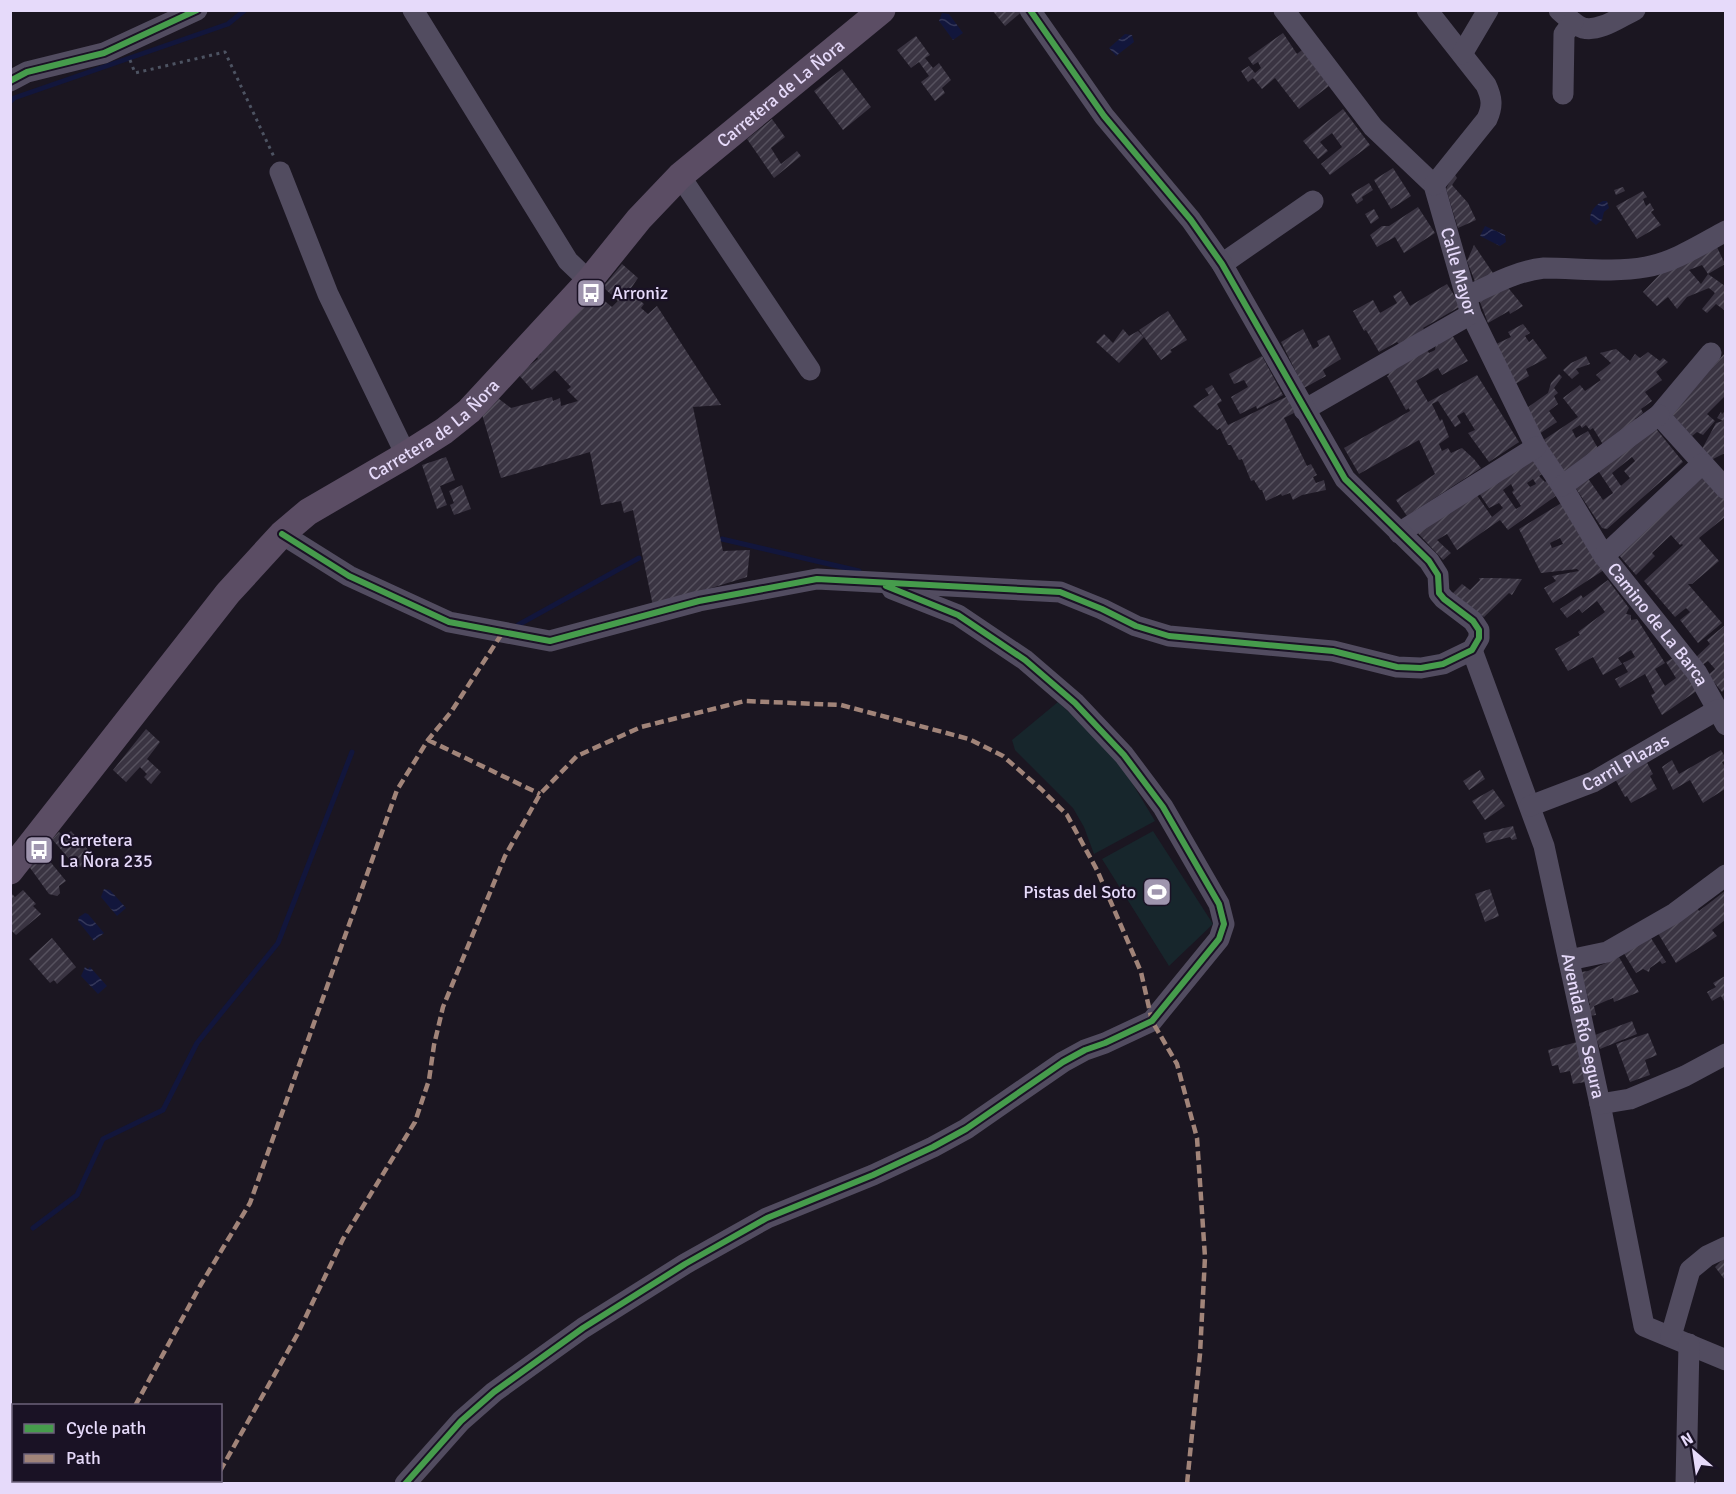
<svg xmlns="http://www.w3.org/2000/svg" width="1736" height="1494" viewBox="0 0 1736 1494" font-family="Signika,sans-serif">
<defs>
<pattern id="water-waves" width="16" height="10" patternUnits="userSpaceOnUse" patternTransform="scale(1.5)"><rect width="16" height="10" fill="#12163c"/><path d="M0 5q4-4 8 0t8 0" fill="none" stroke="#343759"/></pattern>
<pattern id="building-hatch" width="6" height="6" patternUnits="userSpaceOnUse" patternTransform="scale(1.5)"><rect width="6" height="6" fill="#3a3442"/><path d="M-1 1l2-2M0 6l6-6M5 7l2-2" fill="none" stroke="#56515e"/></pattern>
</defs>
<rect width="100%" height="100%" fill="#1b1621"/>
<path fill="#17262c" d="M1058 702 1100 741 1123 768 1155 821 1094 854 1084 827 1073 808 1015 750 1012 740Z
M1153 831 1213 924 1169 966 1102 859Z"/>
<path fill="url(#water-waves)" d="M942 13 949 14 963 33 953 40 939 21Z
M1125 34 1132 35 1134 42 1116 56 1109 48Z
M1603 201H1607L1609 208 1604 212 1602 220 1596 225 1590 220C1590 211 1595 205 1603 201Z
M1485 226 1505 235 1506 242 1500 246 1480 236Z
M104 889 110 890 126 908 117 916 101 897Z
M85 913 88 914 104 933 94 941 78 921 79 917Z
M85 967 88 969 90 967 107 986 98 994 81 976Z"/>
<g fill="none" stroke-linecap="round" stroke-linejoin="round">
<path stroke="#12163c" stroke-width="5" d="M10 102 14 98 228 24 245 10
M722 539 859 571
M518 625 639 558
M33 1228 77 1195 103 1139 163 1110 197 1043 278 943 352 752"/>
</g>
<path fill="url(#building-hatch)" fill-rule="evenodd" d="M992 10H1024L1005 26Z
M1283 33 1297 54 1302 50 1329 86 1299 109 1275 78 1262 89 1253 78 1248 82 1241 71 1249 66 1255 73 1261 68 1258 62 1253 65 1248 58Z
M916 36 930 55 925 58 933 68 939 63 951 80 942 88 945 93 935 101 921 82 929 76 919 62 911 68 897 50Z
M842 69 871 107 843 130 814 91Z
M1343 109 1370 145 1330 175 1321 164 1342 147 1332 133 1320 142 1328 151 1318 159 1303 141Z
M772 119 785 137 771 148 781 164 797 151 801 156 774 178 747 139Z
M1393 168 1411 196 1391 209 1374 180Z
M1454 173 1457 178 1452 185 1468 203 1476 220 1458 228 1446 189Z
M1369 183 1373 190 1362 197 1363 200 1357 204 1351 194Z
M1623 187 1625 191 1616 195 1614 190Z
M1643 191 1647 197 1643 199 1646 206 1650 203 1654 210 1651 212 1661 225 1637 239 1616 206Z
M1418 207 1435 233 1404 253 1395 237 1377 247 1370 235 1382 226H1389Z
M1374 209 1379 218 1371 224 1365 214Z
M1474 245 1495 276 1477 287 1467 261Z
M1716 245 1725 264 1708 274 1702 265 1689 270 1701 284 1708 274 1725 286V307L1724 310 1716 304 1707 313 1702 309 1715 293 1709 288 1687 297 1677 309 1668 297 1657 306 1643 292 1662 272Z
M622 264 638 278 629 291 644 304 641 308 648 314 657 306 721 405 693 407 723 551 750 550 747 577 653 606 633 510 624 513 621 501 601 505 590 452 501 478 481 411 495 396 511 408 552 397 553 401 560 398 561 406 578 401 567 390 571 387 555 370 532 390 518 374 538 359 537 357 541 354 538 351 596 294 612 307 618 301 603 287Z
M1447 284 1461 306 1423 328 1424 329 1400 345 1397 342 1379 352 1366 330 1364 331 1353 311 1373 300 1380 313 1397 303 1393 296 1401 291 1410 306Z
M1505 284 1523 306 1510 314 1509 311 1488 323 1480 302 1482 299Z
M1168 311 1187 340 1170 350 1172 352 1161 360 1144 337 1119 363 1096 342 1104 334 1113 343 1123 329 1129 336 1138 331 1144 337 1139 330Z
M1523 324 1530 333 1525 336 1529 342 1533 339 1547 358 1526 369 1529 376 1510 387 1492 346 1511 337 1508 332Z
M1303 329 1313 349 1319 346 1317 341 1329 335 1341 359 1323 370 1326 376 1304 388 1281 342Z
M1452 335 1468 361 1442 375 1438 368 1416 381 1428 402 1477 375 1519 442 1489 462 1468 433 1475 430 1464 412 1457 416 1461 423 1455 427 1438 401 1432 404 1440 421 1442 419 1449 437 1439 444 1442 451 1448 448 1451 453 1462 448 1474 459 1481 468 1407 516 1396 500 1435 474 1419 440 1359 474 1344 448 1410 411 1409 408 1406 410 1387 376 1389 375 1388 373 1427 350 1429 353 1435 350 1436 345H1439L1438 343Z
M1616 349 1630 361 1635 354 1640 358 1648 352 1660 361 1663 358 1668 362 1656 372 1662 380 1645 392 1652 401 1641 409 1643 413 1635 419 1640 425 1607 451 1593 428 1590 430 1586 425 1582 428 1580 425 1572 430 1576 438 1588 431 1599 450 1563 473 1542 441 1578 417 1563 398 1580 385 1585 391 1601 380 1596 375 1611 363 1600 353Z
M1725 353V396L1707 414 1715 421 1703 435 1697 432 1692 436 1671 413Z
M1262 356 1283 395 1257 409 1256 406 1240 414 1231 397 1248 387 1244 380 1234 384 1229 374Z
M1586 356 1590 364 1576 369 1579 373 1572 379 1563 370 1571 363Z
M1559 374 1562 377 1554 388 1558 393 1554 396 1558 404 1549 411 1557 422 1539 434 1524 410 1548 393 1551 383Z
M1212 385 1222 401 1217 404 1228 425 1290 395 1298 411 1284 418 1307 466 1311 464 1317 475 1313 477 1316 483 1324 480 1326 490 1302 495 1293 500 1290 493 1282 496 1281 494 1266 501 1262 490H1260L1254 480 1251 481 1242 459 1239 460 1231 445H1228L1220 428 1217 430 1193 406 1209 395 1205 389Z
M1725 411V453L1711 460 1702 449 1716 423 1723 421 1717 418 1721 412 1722 414Z
M1653 425 1683 462 1607 529 1602 528 1575 487 1587 477 1603 500 1613 493 1597 469ZM1632 457 1635 461 1624 471 1630 478 1621 486 1612 473Z
M1536 453 1547 471 1539 476 1545 482 1551 478 1560 493 1508 530 1500 520 1457 550 1447 534 1437 540 1451 553 1443 560 1415 530 1474 491 1492 517 1503 508 1499 503 1489 508 1477 490ZM1533 479 1536 484 1530 487 1527 483ZM1511 484 1514 490 1512 492 1521 506 1516 509 1503 490Z
M446 457 455 480 440 486 447 505 437 509 422 465Z
M1706 475 1725 496V517L1699 538 1719 561 1692 584H1688L1722 623 1698 643 1680 620 1690 612 1686 608 1675 617 1644 581 1683 545 1682 544 1680 545 1671 535 1652 553 1655 556 1636 575 1617 553Z
M462 485 471 509 454 515 450 505 454 503 449 491Z
M1563 502 1604 570 1553 603 1544 588 1556 581 1552 576 1579 571 1577 569 1541 573 1519 529ZM1560 538 1563 544 1552 548 1550 543Z
M1479 578H1495L1522 579 1512 595 1509 593 1484 617 1452 594 1462 584 1470 590 1480 580Z
M1608 580 1629 608 1626 614 1631 615V620L1637 619 1665 663 1655 669 1665 686 1676 678 1666 662 1675 657 1698 690 1662 715 1651 695 1655 693 1645 674 1620 688 1615 679 1628 672 1623 663 1635 657 1631 650 1618 658 1622 664 1603 675 1593 657 1568 671 1555 649 1580 635 1578 632 1605 612 1597 601 1582 613 1579 609 1567 618 1560 609 1581 595 1583 598Z
M1725 625V689L1722 692 1708 675 1715 669 1708 661 1701 666 1695 658 1710 644 1707 640Z
M146 729 160 742 147 759 161 772 151 784 144 777 147 774 140 767 126 782 113 770Z
M1721 750 1725 757V761L1722 762 1725 767V789L1703 803 1690 780 1673 790 1662 767 1672 760 1679 774Z
M1645 759 1653 774 1650 776 1657 789 1631 803 1627 796 1625 797 1614 777Z
M1480 770 1485 779 1469 790 1463 781Z
M1493 789 1505 806 1485 820 1472 801Z
M1513 826 1517 839 1512 840 1510 837 1486 843 1483 833Z
M71 831 90 852 85 857V864L81 867 75 866 52 839 59 832 64 837Z
M36 859 40 864 48 859 66 881 59 886 60 893 57 896 49 894 28 865Z
M1490 889 1499 916 1485 922 1475 894Z
M23 890 36 904 33 906 41 914 16 935 10 929V896L12 894 15 897Z
M1725 891V920L1712 930 1717 936 1676 963 1656 930 1695 905 1699 911Z
M1649 935 1666 962 1662 964 1660 961 1650 968 1649 972 1643 969 1636 973 1623 952Z
M52 938 76 967 57 984 54 980 50 983 29 959Z
M1619 957 1639 992 1614 1002 1613 998 1594 1006 1596 1015 1589 1016 1586 1006 1590 1005 1581 972 1588 971Z
M1725 976V1003L1721 996 1712 1001 1707 992 1716 987 1713 983Z
M1632 1021 1637 1034 1600 1049 1595 1035Z
M1648 1033 1657 1055 1645 1060 1650 1075 1630 1082 1616 1044Z
M1577 1042 1585 1082 1573 1084 1570 1071 1560 1073 1558 1065 1552 1066 1548 1050Z
M1725 1257V1280L1715 1267Z"/>
<g fill="none" stroke-linecap="round" stroke-linejoin="round">
<path stroke="#4d5362" stroke-width="3" stroke-dasharray="3 4.5" stroke-linecap="butt" d="M130 60 135 73 225 52 274 157"/>
<g stroke="#524c60" stroke-width="21">
<path d="M413 10 568 261 589 281"/>
<path id="s1" d="M1284 10 1373 127 1434 185 1471 314 1536 447 1562 486 1604 556 1697 673 1726 725"/>
<path d="M1427 10 1486 85C1492 98 1493 106 1487 119L1434 185"/>
<path d="M1559 10C1566 16 1574 25 1583 28 1600 32 1620 17 1635 10"/>
<path d="M1462 54 1488 10"/>
<path d="M10 81 27 72 104 53 197 10"/>
<path d="M1563 94 1564 34 1573 22"/>
<path d="M280 172 328 294 406 455"/>
<path d="M680 176 810 370"/>
<path d="M1222 264 1313 201"/>
<path d="M1466 297C1491 285 1516 271 1544 268 1577 268 1613 273 1646 267 1674 262 1700 245 1726 231"/>
<path d="M1711 353 1659 415 1726 489"/>
<path d="M1304 410 1471 314"/>
<path d="M1562 486 1659 415"/>
<path d="M1399 533 1536 447"/>
<path d="M282 534 349 576 449 622 550 641 699 601 817 579 1060 592 1102 609 1136 626 1169 636 1333 651 1397 667 1421 668 1443 664 1472 650 1479 638V630L1473 621 1444 599 1439 593 1438 575 1429 561 1345 479 1222 264 1191 220 1104 116 1030 10"/>
<path d="M1604 556 1702 464"/>
<path id="s2" d="M1472 650 1544 846 1600 1104 1644 1326 1726 1360"/>
<path id="s3" d="M1530 806 1593 782 1717 710"/>
<path d="M1569 960 1607 952 1675 913 1726 875"/>
<path d="M1600 1104 1630 1099 1685 1076 1726 1054"/>
<path d="M1671 1336 1690 1270 1707 1256 1726 1247"/>
<path d="M405 1484 461 1421 494 1392 583 1328 685 1264 767 1218 873 1175 933 1147 966 1129 1063 1062 1085 1050 1105 1043 1152 1021 1219 939 1224 924 1219 904 1163 807 1124 755 1075 703 1025 660 958 615 892 589"/>
<path d="M1686 1484 1689 1344"/>
</g>
<path stroke="#5b4d64" stroke-width="27" id="s4" d="M10 871 228 593 282 534 308 512 406 455 444 431 469 411 589 281 639 219 680 176 882 10"/>
<path stroke="#a18479" stroke-width="4.5" stroke-dasharray="9 4.5" stroke-linecap="butt" d="M428 740 540 794
M135 1406 200 1286 250 1203 397 790 428 740 451 712 503 632
M220 1471 297 1335 343 1239 415 1122 429 1080 434 1045 443 1007 505 856 540 794 577 756 641 727 745 701 841 705 969 739 1003 756 1041 789 1067 815 1097 870 1141 972 1152 1021 1177 1064 1197 1138 1205 1257 1200 1354 1187 1484
M93 1484 94 1480
M214 1484 215 1480"/>
<g stroke="#1a1225" stroke-width="10">
<path id="cycleway" d="M10 81 27 72 104 53 197 10
M282 534 349 576 449 622 550 641 699 601 817 579 1060 592 1102 609 1136 626 1169 636 1333 651 1397 667 1421 668 1443 664 1472 650 1479 638V630L1473 621 1444 599 1439 593 1438 575 1429 561 1345 479 1222 264 1191 220 1104 116 1030 10
M405 1484 461 1421 494 1392 583 1328 685 1264 767 1218 873 1175 933 1147 966 1129 1063 1062 1085 1050 1105 1043 1152 1021 1219 939 1224 924 1219 904 1163 807 1124 755 1075 703 1025 660 958 615 886 586"/>
</g>
<use href="#cycleway" stroke="#469c4c" stroke-width="6"/>
</g>
<defs>
<g id="bus-square" transform="scale(1.5)"><rect x="-9" y="-9" width="18" height="18" rx="4" fill="#9f95ae" stroke="#1a1225"/><path d="M-5-6H5V4H4V6H2V4H-2V6H-4V4H-5ZM-3.5-4V0h7V-4ZM-3.5 1.2v1.5H-2V1.2ZM2 1.2v1.5H3.5V1.2Z" fill="#fff"/></g>
<g id="stadium-square" transform="scale(1.5)"><rect x="-9" y="-9" width="18" height="18" rx="4" fill="#9f95ae" stroke="#1a1225"/><path d="M0-5a6.5 5 0 1 0 0 10a6.5 5 0 1 0 0-10ZM-3.5-1.8h7v3.6h-7Z" fill="#fff"/></g>
</defs>
<g fill-rule="evenodd">
<use href="#bus-square" x="591" y="293"/>
<use href="#bus-square" x="39" y="850"/>
<use href="#stadium-square" x="1157" y="892"/>
</g>
<g text-anchor="middle" stroke-width="4.5" stroke-linejoin="round" paint-order="stroke">
<g font-size="18" fill="#e6dafa" stroke="#1a1225">
<text dy="6" stroke="none"><textPath href="#s4" startOffset="1104">Carretera de La Ñora</textPath></text>
<text dy="6" stroke="none"><textPath href="#s1" startOffset="321">Calle Mayor</textPath></text>
<text dy="6" stroke="none"><textPath href="#s4" startOffset="618">Carretera de La Ñora</textPath></text>
<text dy="6" stroke="none"><textPath href="#s1" startOffset="729">Camino de La Barca</textPath></text>
<text dy="6" stroke="none"><textPath href="#s3" startOffset="105">Carril Plazas</textPath></text>
<text dy="6" stroke="none"><textPath href="#s2" startOffset="393">Avenida Río Segura</textPath></text>
</g>
<g font-size="18" fill="#e6dafa" stroke="#1a1225" text-anchor="start">
<text x="612" y="299">Arroniz</text>
<text x="60" y="846">Carretera<tspan x="60" dy="21">La Ñora 235</tspan></text>
<text x="1136" y="898" text-anchor="end">Pistas del Soto</text>
</g>
</g>
<rect width="1736" height="1494" fill="none" stroke="#e6dafa" stroke-width="24"/>
<rect x="12" y="1404" width="210" height="78" fill="#1a1225" stroke="#6c627a" stroke-width="1.5"/>
<rect x="24" y="1424" width="30" height="9" fill="#469c4c" stroke="#6c627a" stroke-width="1.5"/>
<text x="66" y="1434" font-size="18" fill="#e6dafa">Cycle path</text>
<rect x="24" y="1454" width="30" height="9" fill="#a18479" stroke="#6c627a" stroke-width="1.5"/>
<text x="66" y="1464" font-size="18" fill="#e6dafa">Path</text>
<g transform="translate(1694 1452) rotate(331)" stroke="#1a1225" stroke-width="4.5" paint-order="stroke">
<path d="M0-4.5L10 22L0 15L-10 22Z" fill="#e6dafa"/>
<text y="-9" font-size="16" font-weight="bold" text-anchor="middle" fill="#e6dafa">N</text>
</g>
</svg>
